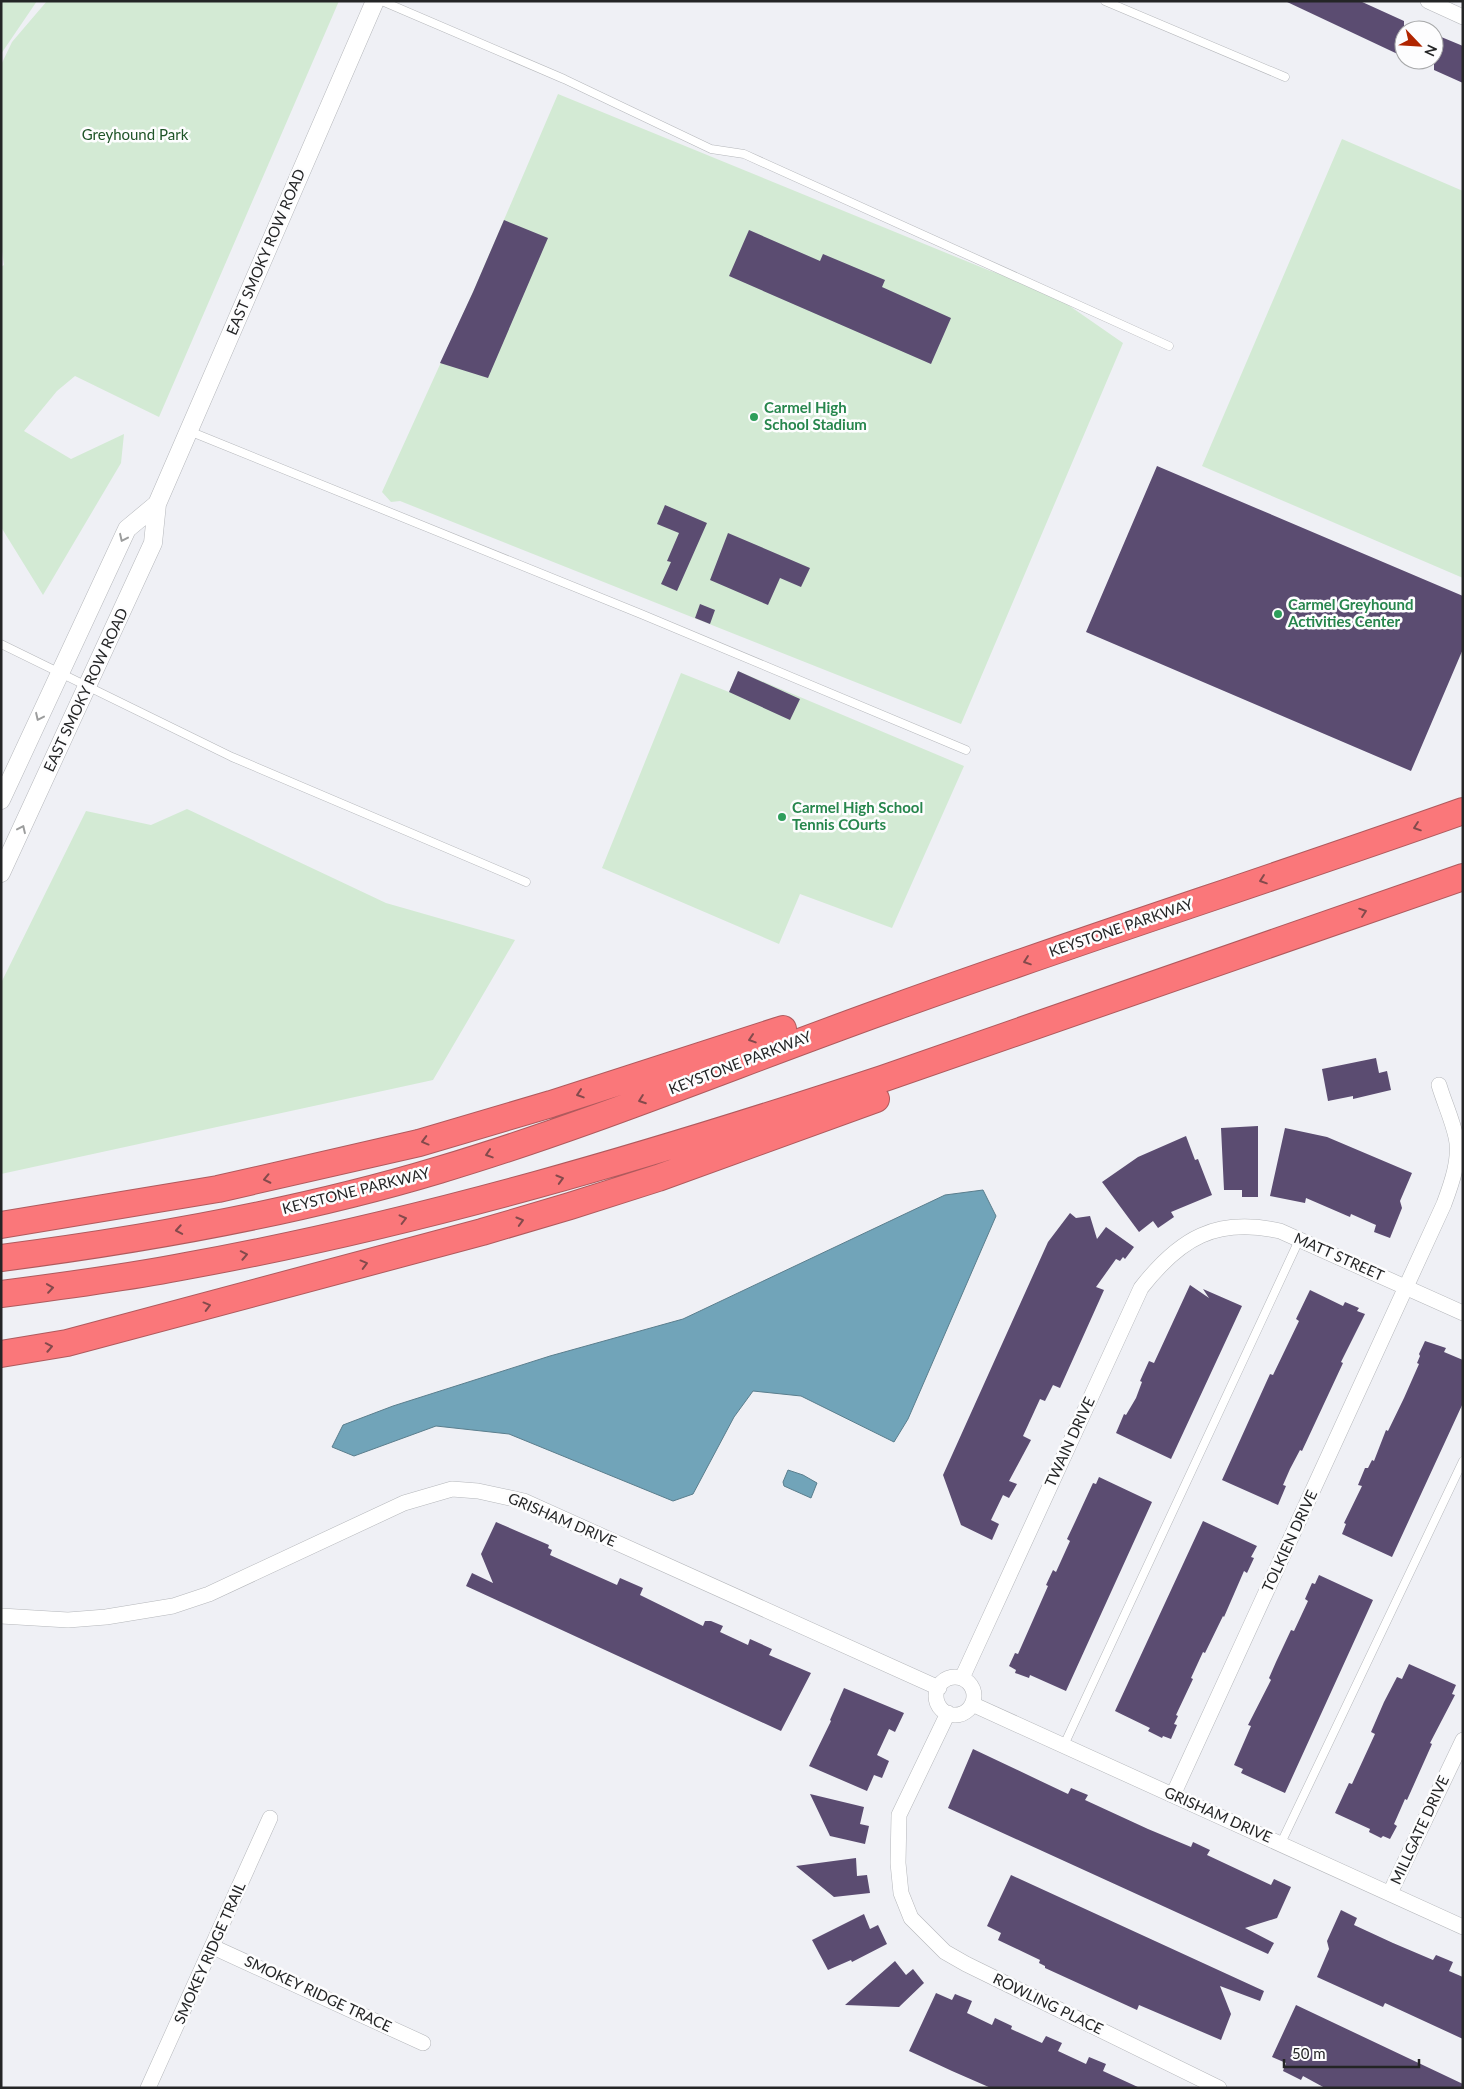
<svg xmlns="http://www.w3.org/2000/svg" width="1464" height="2089" viewBox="0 0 1464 2089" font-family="Lato,sans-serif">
<rect width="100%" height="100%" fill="#eff0f5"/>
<path fill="#d3ead4" d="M1 1H37L1 54Z
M47 1H339L159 417 75 376 57 391 24 431 71 459 124 434 121 463 43 595 1 527V267L4 265 1 244V65L12 42Z
M558 94 988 270 1048 291 1123 343 961 724 400 501 391 502 382 492 473 292Z
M1342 139 1463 191V578L1202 466Z
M738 671 964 766 892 928 800 894 779 944 602 868 681 673 729 692Z
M187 809 386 903 515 940 433 1080 1 1174V983L86 811 151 825Z"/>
<path fill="#71a4b9" stroke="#5a7e8d" d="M983 1190 996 1216 908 1419 894 1442 801 1396 753 1391 734 1417 693 1494 673 1501 509 1434 436 1426 354 1456 332 1447 343 1425 393 1406 550 1356 683 1319 945 1195Z
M788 1470 803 1475 817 1483 811 1498 784 1486 783 1482Z"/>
<path fill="#5b4c71" d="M1285 1H1360L1404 21V57Z
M1434 34 1463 46V83L1434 70Z
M504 220 548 238 488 378 440 363 473 292Z
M749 230 820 261 823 254 885 280 882 287 951 318 931 364 729 276Z
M1157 466 1463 596V649L1411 771 1086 632Z
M665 505 707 523 677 591 661 584 671 562 667 561 679 533 657 524Z
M728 533 810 568 801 587 780 578 768 605 710 580Z
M700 604 715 610 710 624 695 618Z
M738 671 800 699 790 720 729 692Z
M1376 1058 1379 1073 1387 1071 1391 1090 1353 1099V1096L1328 1101 1322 1069Z
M1258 1126V1197H1242V1190H1224L1221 1128Z
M1285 1128 1327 1137 1412 1173 1400 1201 1402 1208 1390 1238 1374 1232 1376 1225 1351 1214 1350 1217 1306 1198 1305 1203 1270 1196Z
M1186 1136 1195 1160 1198 1159 1212 1195 1171 1212 1174 1217 1158 1228 1153 1221 1139 1232 1102 1182 1138 1157Z
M1070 1213 1076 1218 1090 1216 1097 1239 1106 1227 1134 1247 1125 1259 1123 1257 1120 1261 1116 1259 1096 1287 1104 1290 1060 1388 1053 1385 1045 1401 1040 1399 1023 1436 1031 1440 1009 1481 1017 1484 1009 1498 1003 1495 991 1520 999 1524 992 1540 961 1525 943 1475 1048 1242Z
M1190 1285 1209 1298 1203 1289 1242 1306 1171 1459 1116 1433 1124 1414 1126 1415 1136 1398 1142 1382 1140 1381 1149 1361 1154 1363Z
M1310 1290 1343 1306 1345 1302 1359 1308 1357 1311 1365 1314 1341 1362 1343 1363 1302 1451 1300 1450 1290 1469 1283 1485 1286 1486 1278 1505 1222 1480 1270 1374 1273 1375 1299 1321 1296 1319Z
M1425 1341 1446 1348 1444 1352 1463 1360V1403L1392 1557 1342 1534 1346 1524 1344 1523 1362 1486 1358 1485 1365 1468H1368L1372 1460 1374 1461 1386 1430 1388 1431 1404 1398 1419 1364 1417 1363 1420 1356 1419 1354Z
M1099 1477 1152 1502 1066 1691 1030 1675 1029 1678 1015 1673 1016 1670 1009 1666 1015 1653 1018 1654 1048 1586 1046 1585 1053 1570 1056 1572 1070 1541 1067 1539 1075 1522 1093 1483 1096 1484Z
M1203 1521 1257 1546 1251 1557 1254 1558 1247 1573 1244 1571 1224 1617 1223 1616 1205 1653 1203 1652 1191 1678 1193 1679 1176 1715 1178 1716 1174 1724 1177 1725 1171 1739 1163 1736 1162 1738 1148 1731 1150 1728 1115 1711Z
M496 1522 549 1545 548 1548 552 1550 550 1555 617 1585 620 1578 643 1588 640 1595 703 1626 705 1621H711L723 1626 720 1632 748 1645 750 1639 772 1649 769 1655 811 1673 781 1731 466 1586 472 1573 493 1583 481 1554Z
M1319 1575 1373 1600 1285 1793 1241 1773 1243 1769 1234 1765 1251 1726 1248 1725 1271 1680 1269 1678 1276 1662 1291 1630 1294 1631 1308 1601 1305 1599 1312 1583 1315 1584Z
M1409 1664 1456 1685 1452 1694 1455 1695 1430 1743 1432 1744 1407 1800 1405 1799 1394 1824 1397 1826 1390 1839 1383 1836 1381 1838 1369 1832 1370 1829 1335 1813 1349 1783 1352 1784 1375 1734 1371 1732 1384 1702 1397 1677 1402 1679Z
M844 1688 904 1713 895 1732 889 1729 877 1755 889 1761 882 1778 874 1775 867 1791 809 1766 831 1721 830 1720Z
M973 1749 1068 1794 1071 1788 1088 1795 1085 1800 1148 1829 1191 1847 1193 1842 1210 1850 1207 1855 1271 1885 1274 1879 1291 1887 1277 1918 1245 1928 1274 1943 1268 1954 948 1808Z
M810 1794 864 1807 860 1824 869 1826 865 1844 830 1836Z
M856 1858 857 1876 867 1875 870 1893 834 1897 796 1866Z
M1011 1875 1264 1991 1260 2001 1220 1986 1231 2014 1221 2040 1139 2005 1137 2010 1045 1968V1966L1039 1963 1040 1960 998 1940 1001 1933 987 1926Z
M1341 1910 1357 1918 1354 1925 1393 1943 1433 1960 1436 1955 1453 1962 1449 1971 1463 1977V2039L1385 2003 1383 2007 1317 1977 1329 1949 1327 1941Z
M864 1914 870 1929 878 1925 887 1944 852 1962 851 1960 828 1970 812 1940Z
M895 1961 906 1975 913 1969 924 1983 899 2007 845 2005Z
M936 1993 952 2000 955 1994 972 2001 967 2013 992 2025 995 2018 1012 2026 1011 2029 1042 2043 1046 2036 1062 2043 1058 2051 1086 2064 1089 2057 1106 2064 1103 2071 1140 2088H991L952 2071 909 2051Z
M1296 2005 1463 2084V2088H1325L1303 2076 1301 2080 1283 2071 1286 2063 1272 2057Z"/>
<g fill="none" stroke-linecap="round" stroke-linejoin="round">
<g stroke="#b5b7bb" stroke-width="9">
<path id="service" d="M382 1 564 79 711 149 744 154 1169 346
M1105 1 1285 77
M189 431 641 614 966 750
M1 644 232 757 526 882
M1064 1745 1300 1238
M1281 1843 1463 1461"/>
</g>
<g stroke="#b5b7bb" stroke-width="16">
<path id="minor" d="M1428 1 1463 17
M1 1616 68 1620 106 1617 173 1606 209 1594 404 1503 452 1489 478 1491 524 1501 939 1688
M936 1696a19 19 0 1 1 38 0a19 19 0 1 1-38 0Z
M962 1678 1141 1288C1180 1238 1216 1217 1280 1231L1463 1313
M972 1704 1463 1927
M948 1713 899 1815 898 1863 901 1893 911 1918 945 1952 966 1964 1219 2088
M1173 1795 1444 1204C1451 1185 1461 1158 1456 1137 1452 1119 1444 1102 1439 1085
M1390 1893 1463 1740
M213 1947 423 2043
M148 2088 270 1818"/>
</g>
<g stroke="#b5b7bb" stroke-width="19">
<path id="tertiary" d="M1 800 127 529 157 504
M1 873 153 543 157 504 375 1"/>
</g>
<g stroke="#af5a5d" stroke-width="28">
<path id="motorway" d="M1 1225 218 1189 419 1143 551 1104 783 1029
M1 1258C148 1239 296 1213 439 1170 593 1124 743 1061 895 1007 1083 939 1274 878 1463 811
M1 1294C63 1286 125 1278 186 1266 423 1223 654 1154 882 1079L1463 877
M1 1354 67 1343 482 1232 570 1206 658 1178 876 1099"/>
</g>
<use href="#service" stroke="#fff" stroke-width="8"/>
<use href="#minor" stroke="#fff" stroke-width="15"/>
<use href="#tertiary" stroke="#fff" stroke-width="18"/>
<use href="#motorway" stroke="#fa777a" stroke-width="26"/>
</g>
<defs><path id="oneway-chevron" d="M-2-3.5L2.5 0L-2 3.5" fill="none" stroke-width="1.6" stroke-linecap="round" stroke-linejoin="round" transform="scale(1.25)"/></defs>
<g stroke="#9c9d9d">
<use href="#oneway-chevron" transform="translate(123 538) rotate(115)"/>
<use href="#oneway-chevron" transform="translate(39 717) rotate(115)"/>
<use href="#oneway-chevron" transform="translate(22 829) rotate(-65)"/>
</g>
<g stroke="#844a4c">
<use href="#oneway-chevron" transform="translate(1417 827) rotate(161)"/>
<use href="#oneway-chevron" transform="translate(1263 880) rotate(161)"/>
<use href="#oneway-chevron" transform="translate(1363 912) rotate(-19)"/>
<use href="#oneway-chevron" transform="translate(1027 961) rotate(161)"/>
<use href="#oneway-chevron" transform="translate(752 1039) rotate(162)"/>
<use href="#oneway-chevron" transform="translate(580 1094) rotate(162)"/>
<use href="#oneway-chevron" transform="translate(642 1100) rotate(160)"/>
<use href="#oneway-chevron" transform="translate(425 1141) rotate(165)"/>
<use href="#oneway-chevron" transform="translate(489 1154) rotate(162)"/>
<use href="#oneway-chevron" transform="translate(267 1179) rotate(168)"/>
<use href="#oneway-chevron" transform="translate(560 1179) rotate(-16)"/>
<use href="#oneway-chevron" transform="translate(403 1219) rotate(-14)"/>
<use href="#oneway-chevron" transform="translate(520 1221) rotate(-16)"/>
<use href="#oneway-chevron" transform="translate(179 1230) rotate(170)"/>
<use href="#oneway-chevron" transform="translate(244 1255) rotate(-11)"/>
<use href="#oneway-chevron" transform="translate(364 1264) rotate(-15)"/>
<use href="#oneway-chevron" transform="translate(50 1288) rotate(-8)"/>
<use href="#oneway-chevron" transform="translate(207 1306) rotate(-15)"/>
<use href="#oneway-chevron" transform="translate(49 1347) rotate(-11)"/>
</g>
<g fill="#2e9e5b" stroke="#fdfdfe" stroke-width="2">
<circle cx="754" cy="417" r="5"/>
<circle cx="1278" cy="614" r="5"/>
<circle cx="782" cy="817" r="5"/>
</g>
<g text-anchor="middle" stroke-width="5" stroke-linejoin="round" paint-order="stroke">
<g font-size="15" fill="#1f5428" stroke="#fdfdfe">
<text x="135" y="140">Greyhound Park</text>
</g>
<g font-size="15" fill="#242526" stroke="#fdfdfe">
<text transform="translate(266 252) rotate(-67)" y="5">EAST SMOKY ROW ROAD</text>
<text transform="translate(86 690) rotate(-65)" y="5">EAST SMOKY ROW ROAD</text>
<text transform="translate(1121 928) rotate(-19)" y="5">KEYSTONE PARKWAY</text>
<text transform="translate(740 1063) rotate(-21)" y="5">KEYSTONE PARKWAY</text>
<text transform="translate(356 1191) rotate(-14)" y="5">KEYSTONE PARKWAY</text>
<text transform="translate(1339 1257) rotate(24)" y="5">MATT STREET</text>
<text transform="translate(1070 1442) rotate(-65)" y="5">TWAIN DRIVE</text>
<text transform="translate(562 1520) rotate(23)" y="5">GRISHAM DRIVE</text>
<text transform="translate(1290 1541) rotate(-65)" y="5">TOLKIEN DRIVE</text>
<text transform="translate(1218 1815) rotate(24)" y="5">GRISHAM DRIVE</text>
<text transform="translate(1420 1830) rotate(-65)" y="5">MILLGATE DRIVE</text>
<text transform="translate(210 1953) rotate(-66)" y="5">SMOKEY RIDGE TRAIL</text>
<text transform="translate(318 1994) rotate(25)" y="5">SMOKEY RIDGE TRACE</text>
<text transform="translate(1048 2004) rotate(26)" y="5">ROWLING PLACE</text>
</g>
<g font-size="15" font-weight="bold" fill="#27864d" stroke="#fdfdfe" text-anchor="start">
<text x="764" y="413">Carmel High<tspan x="764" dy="17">School Stadium</tspan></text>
<text x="1288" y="610">Carmel Greyhound<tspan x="1288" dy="17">Activities Center</tspan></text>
<text x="792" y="813">Carmel High School<tspan x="792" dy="17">Tennis COurts</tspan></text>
</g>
</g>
<rect width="1464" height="2089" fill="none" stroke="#242526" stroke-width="5"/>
<g transform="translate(1419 45) rotate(115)"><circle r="24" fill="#fdfdfe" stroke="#a6a7a8"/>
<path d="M0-4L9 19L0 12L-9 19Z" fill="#b02500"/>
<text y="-8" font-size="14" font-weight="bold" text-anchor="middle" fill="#242526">N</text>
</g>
<path d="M1284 2059v8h135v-8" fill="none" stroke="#242526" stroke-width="2.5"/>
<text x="1292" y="2059" font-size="15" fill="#242526" stroke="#fdfdfe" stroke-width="4" paint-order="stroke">50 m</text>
</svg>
